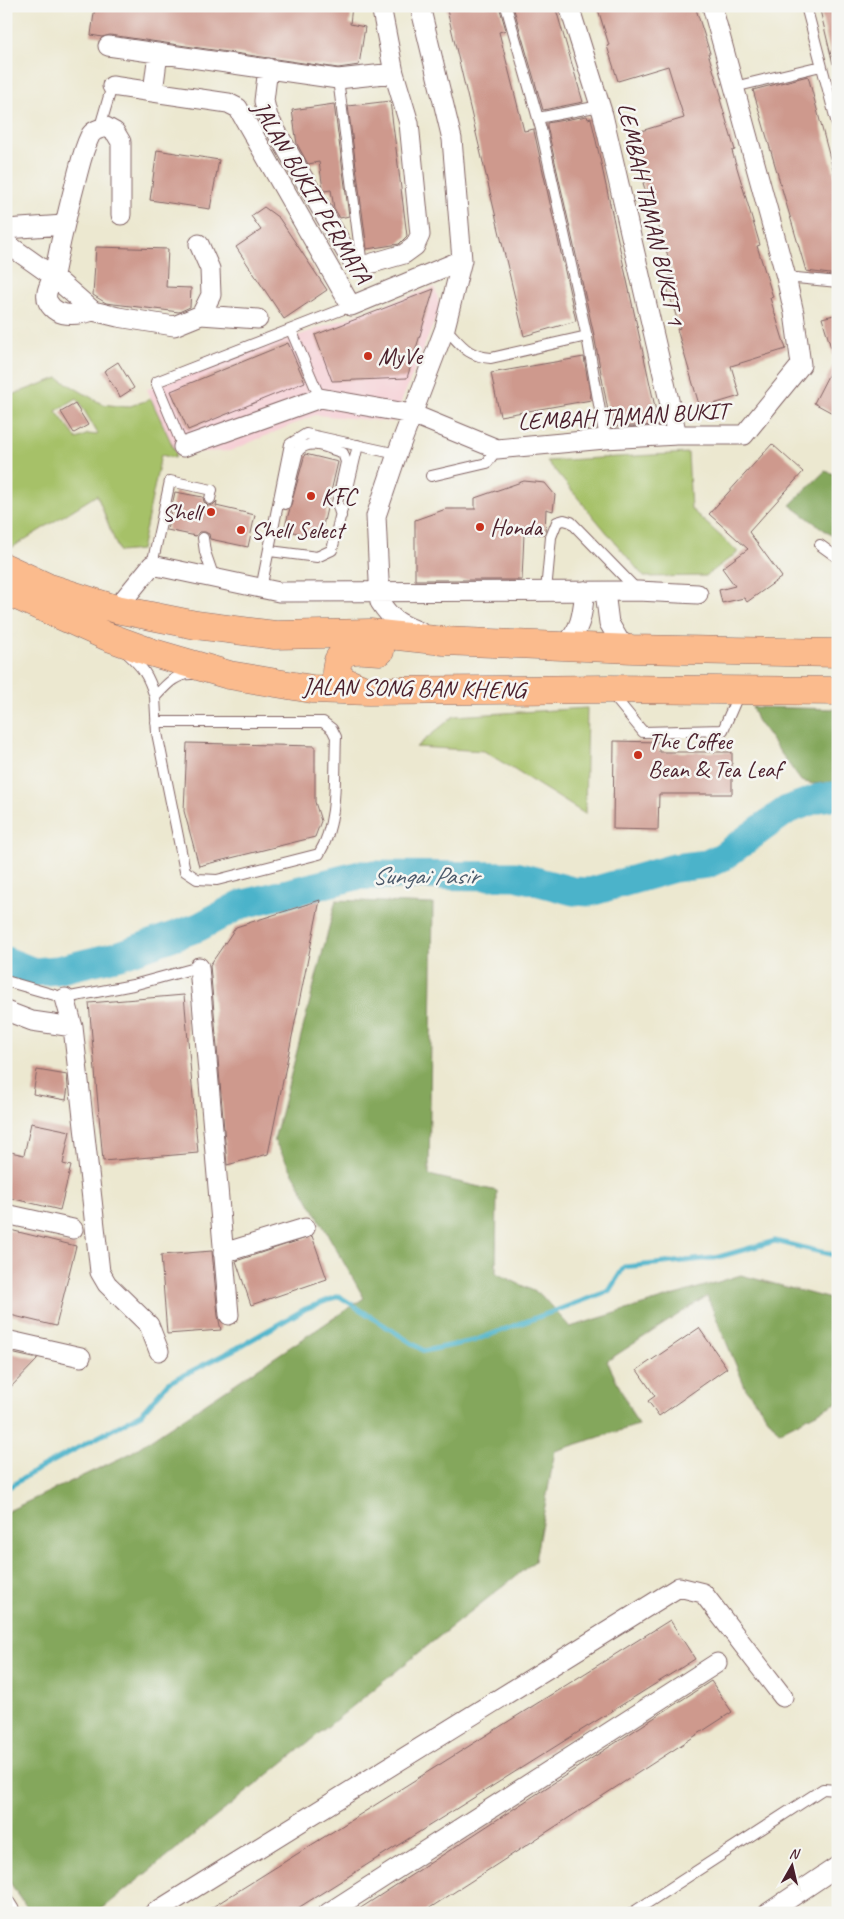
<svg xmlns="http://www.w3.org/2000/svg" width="844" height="1919" viewBox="0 0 844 1919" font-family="Caveat,sans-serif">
<rect width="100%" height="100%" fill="#f6f6f2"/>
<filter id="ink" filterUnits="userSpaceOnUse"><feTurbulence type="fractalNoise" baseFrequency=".02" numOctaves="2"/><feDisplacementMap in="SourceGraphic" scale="10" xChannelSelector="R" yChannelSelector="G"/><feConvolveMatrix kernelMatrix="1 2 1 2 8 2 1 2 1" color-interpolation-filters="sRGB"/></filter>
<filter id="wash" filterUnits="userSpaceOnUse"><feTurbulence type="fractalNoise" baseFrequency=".0096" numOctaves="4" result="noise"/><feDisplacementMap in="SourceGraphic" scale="20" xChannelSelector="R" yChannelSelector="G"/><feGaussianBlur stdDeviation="1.12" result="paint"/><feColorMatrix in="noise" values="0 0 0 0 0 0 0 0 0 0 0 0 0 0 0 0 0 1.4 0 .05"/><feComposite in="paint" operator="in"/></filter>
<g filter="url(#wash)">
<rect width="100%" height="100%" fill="#ece8d0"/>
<path fill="#f6cfd5" d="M435 287 440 308 393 422 315 415 230 451 176 453 147 389Z"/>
<path fill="#a6c167" stroke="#787049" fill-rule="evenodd" d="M58 378 102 404 127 407 151 399 176 453 175 458 161 455 141 550 119 552 97 495 8 550 6 548V397ZM77 398 98 434 97 435 88 434 77 439 56 411Z
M688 453 691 509 738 552 706 576 644 577 547 461Z
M587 708 585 814 484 751 416 747 454 716Z"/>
<path fill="#84a75c" stroke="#676344" d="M825 471 838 475V540L790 505Z
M752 707 838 709V781L813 784 801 781 757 720Z
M336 900 433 904 429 1175 497 1191 496 1273 540 1294 570 1327 741 1275 838 1301V1402L779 1432 746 1389 707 1296 607 1361 638 1425 555 1451 535 1561 431 1643 97 1913H31L6 1877V1512L129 1454 364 1298 274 1140Z"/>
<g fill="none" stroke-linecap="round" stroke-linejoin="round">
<path stroke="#4cb3ca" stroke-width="5" d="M6 1489 35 1471 141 1414 168 1383 237 1348 305 1309 339 1296 424 1351 473 1341 609 1291 624 1267 715 1258 775 1241 838 1256"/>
<path stroke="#4cb3ca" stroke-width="29" d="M6 961 34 972 57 970 120 955 199 927 240 905 360 875 516 876 573 891 590 892 674 868 707 864 722 857 787 810 819 798 838 795"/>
</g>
<g id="blocks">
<path fill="#ce998d" d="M95 6H352L350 24 365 27 359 65 338 68 110 35 102 37 91 35Z
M446 6H499L506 30 499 32 524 131 534 129V131L576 321 524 336Z
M513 6H555L583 102 543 110Z
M597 6H695L710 53H708L722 98 720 99 735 150 732 151 760 245 757 246 773 297 770 298 786 349 731 366 740 396 700 408 677 329 680 328 664 278 674 275 656 218H654L643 183 645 182 631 134 684 118 668 66 618 81 607 46 609 45Z
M819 6H838V63L833 64Z
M808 76 838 188V275L806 271 753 90Z
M390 101 407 236 399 244 367 249 348 106Z
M334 104 349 216 340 218 334 208 331 190 324 191 323 189 319 162 308 164 297 144 292 110Z
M587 116 588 119 591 118 659 425 611 427 594 335 547 126V123Z
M157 150 219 160 210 209 150 200Z
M264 207 279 218 327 290 284 319 236 247 261 230 251 216Z
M96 247 168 249 166 287 191 288 190 307 179 312 106 303 93 295Z
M434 289 407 378 332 381 315 335Z
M838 314V416L814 403 836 360 835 361 822 318Z
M288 343 305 382 188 430 171 391Z
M584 357 591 400 500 416 491 373Z
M118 362 134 388 120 397 104 371Z
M75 404 88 425 74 433 61 412Z
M772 444 803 472 749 532 782 577 747 602 744 598 722 603 719 590 735 586 722 568 748 549 709 514Z
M305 454 338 462 320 538 284 530Z
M524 481 545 483 555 495 553 511 546 509 545 534H524L522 580H415V520L446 509H475V498Z
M175 492 203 497 204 502 208 506 213 505 217 501 216 506 255 515 248 547 210 539 209 534 205 532H199L196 536 167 530Z
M614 741 659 742V752H732V794H659L658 830 613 829Z
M187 743 315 746V802L321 821 315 837 199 866 184 811Z
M320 900 268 1154 227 1165 210 965 236 927Z
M184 995 198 1153 103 1161 89 1003Z
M37 1070 67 1075 68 1087 66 1100 33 1094Z
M31 1123 70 1131 63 1164 71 1166 60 1210 6 1197V1151L24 1155Z
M6 1229 76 1246 56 1326 6 1314Z
M312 1236 327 1279 251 1305 236 1261Z
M212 1251 218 1316 221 1330 167 1334 161 1255Z
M699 1328 727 1368 659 1416 648 1401 655 1396 637 1370Z
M6 1352 38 1359 6 1392Z
M670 1620 695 1659 290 1913H203Z
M711 1681 732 1712 422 1913H353Z"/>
</g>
</g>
<g filter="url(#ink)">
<use href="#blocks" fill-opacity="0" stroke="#836565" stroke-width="1"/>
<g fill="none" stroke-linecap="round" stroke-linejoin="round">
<g stroke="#836565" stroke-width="12">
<path id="service" d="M506 6 541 129 588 342 605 439
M806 6 838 128
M338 79 362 266
M734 87 821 66
M538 118 600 106
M106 127 102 120 112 86
M786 277 838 282
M445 328C461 344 466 356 491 358L587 336
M291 330 320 398
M183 447 156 382 351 306
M431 476 487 463 497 449
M348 488 358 445
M285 504 298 451C310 438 328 448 343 453L346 462 337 503 341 516
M203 538 205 552 214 578
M820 545 838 558
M270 551 317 557 332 550 342 509
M152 565 170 481 212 490 210 499
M261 589 290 444 306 434 397 454
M546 591 551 537 557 522 564 520 571 522 638 591
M126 652C143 668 148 674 155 697 166 685 176 673 193 674
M612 694 643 732 723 730 739 693
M155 697 157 733 185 871 197 879 217 880 319 854C339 822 334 774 336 737L332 729 323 722H156
M6 981 65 998 133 985 199 967
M632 1913 823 1789 836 1790 838 1792"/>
</g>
<g stroke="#836565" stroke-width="21">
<path id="minor" d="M420 6 452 139 462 260 445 328 397 454 376 516 380 602C392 621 401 624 420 632
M569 6 603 115 677 435
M108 46 338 79 394 73
M268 68 264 101 268 117 348 255 354 262 362 266 404 254 415 246 420 235 409 123 394 73 381 6
M112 86 228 103 238 108 351 306 462 260
M153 92 158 53
M6 229 64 225
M6 243 54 277 93 311 118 317 174 326 201 315 211 295 210 269 199 244
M93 311C79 315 57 319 48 302 43 293 53 279 55 270 61 239 68 210 76 180 80 165 83 150 90 136 93 130 99 129 106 127L115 132 121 142V215
M201 315 258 319
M183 447 320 398 412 414 497 449 605 439 677 435H744L801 365 794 313 786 277 712 6
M605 592 609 623 619 640 633 649
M116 609 152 565 279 592 638 591 698 594
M565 645C582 628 582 614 585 591
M199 967 229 1315
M65 998 73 1027 100 1272 107 1284 149 1325 159 1351
M6 1011 32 1021 73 1027
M6 1214 73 1229
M223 1253 305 1228
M6 1340 81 1357
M6 1905 11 1913
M154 1913 679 1587 703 1593 783 1697
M328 1913 717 1663
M768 1913 838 1866"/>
</g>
<g stroke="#836565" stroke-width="29">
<path id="primary" d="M6 568 47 587 116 609 196 625 275 635 370 633 444 641 633 649 838 653
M6 591 106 636 150 652 229 675 312 689 369 691 608 689 838 691
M365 690 344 681 336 672C337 644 360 650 380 651"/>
</g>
<use href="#service" stroke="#fff" stroke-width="10"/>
<use href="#minor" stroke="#fff" stroke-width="19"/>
<use href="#primary" stroke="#fbbb8d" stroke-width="28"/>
</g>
</g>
<g fill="#c8321e" stroke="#f6f6f2" stroke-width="2">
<circle cx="368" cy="356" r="5"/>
<circle cx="311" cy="496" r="5"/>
<circle cx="211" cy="512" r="5"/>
<circle cx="480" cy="527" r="5"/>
<circle cx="241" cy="530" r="5"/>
<circle cx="638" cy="755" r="5"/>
</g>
<g text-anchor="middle" stroke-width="5" stroke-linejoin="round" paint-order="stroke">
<g font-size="24" fill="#4a1f2b" stroke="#f6f6f2">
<text transform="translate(312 192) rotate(59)" y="8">JALAN BUKIT PERMATA</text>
<text transform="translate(651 214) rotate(77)" y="8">LEMBAH TAMAN BUKIT 1</text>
<text transform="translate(623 416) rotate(-3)" y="8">LEMBAH TAMAN BUKIT</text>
<text transform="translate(414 688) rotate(1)" y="8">JALAN SONG BAN KHENG</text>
</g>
<g font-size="24" fill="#4a1f2b" stroke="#f6f6f2" text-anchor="start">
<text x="378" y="364">MyVe</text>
<text x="321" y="504">KFC</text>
<text x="201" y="520" text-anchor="end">Shell</text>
<text x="490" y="535">Honda</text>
<text x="251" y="538">Shell Select</text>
<text x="648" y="749">The Coffee<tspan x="648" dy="28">Bean &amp; Tea Leaf</tspan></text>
</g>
<g font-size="25" font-style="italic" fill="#4b5a6b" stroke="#f6f6f2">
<text x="425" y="884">Sungai Pasir</text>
</g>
</g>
<rect width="844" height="1919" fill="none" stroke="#f6f6f2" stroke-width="25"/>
<g transform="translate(792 1866) rotate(8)" stroke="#f6f6f2" stroke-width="4" paint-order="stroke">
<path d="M0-4L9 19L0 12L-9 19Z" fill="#4a1f2b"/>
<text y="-8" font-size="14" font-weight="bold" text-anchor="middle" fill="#4a1f2b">N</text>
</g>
</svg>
